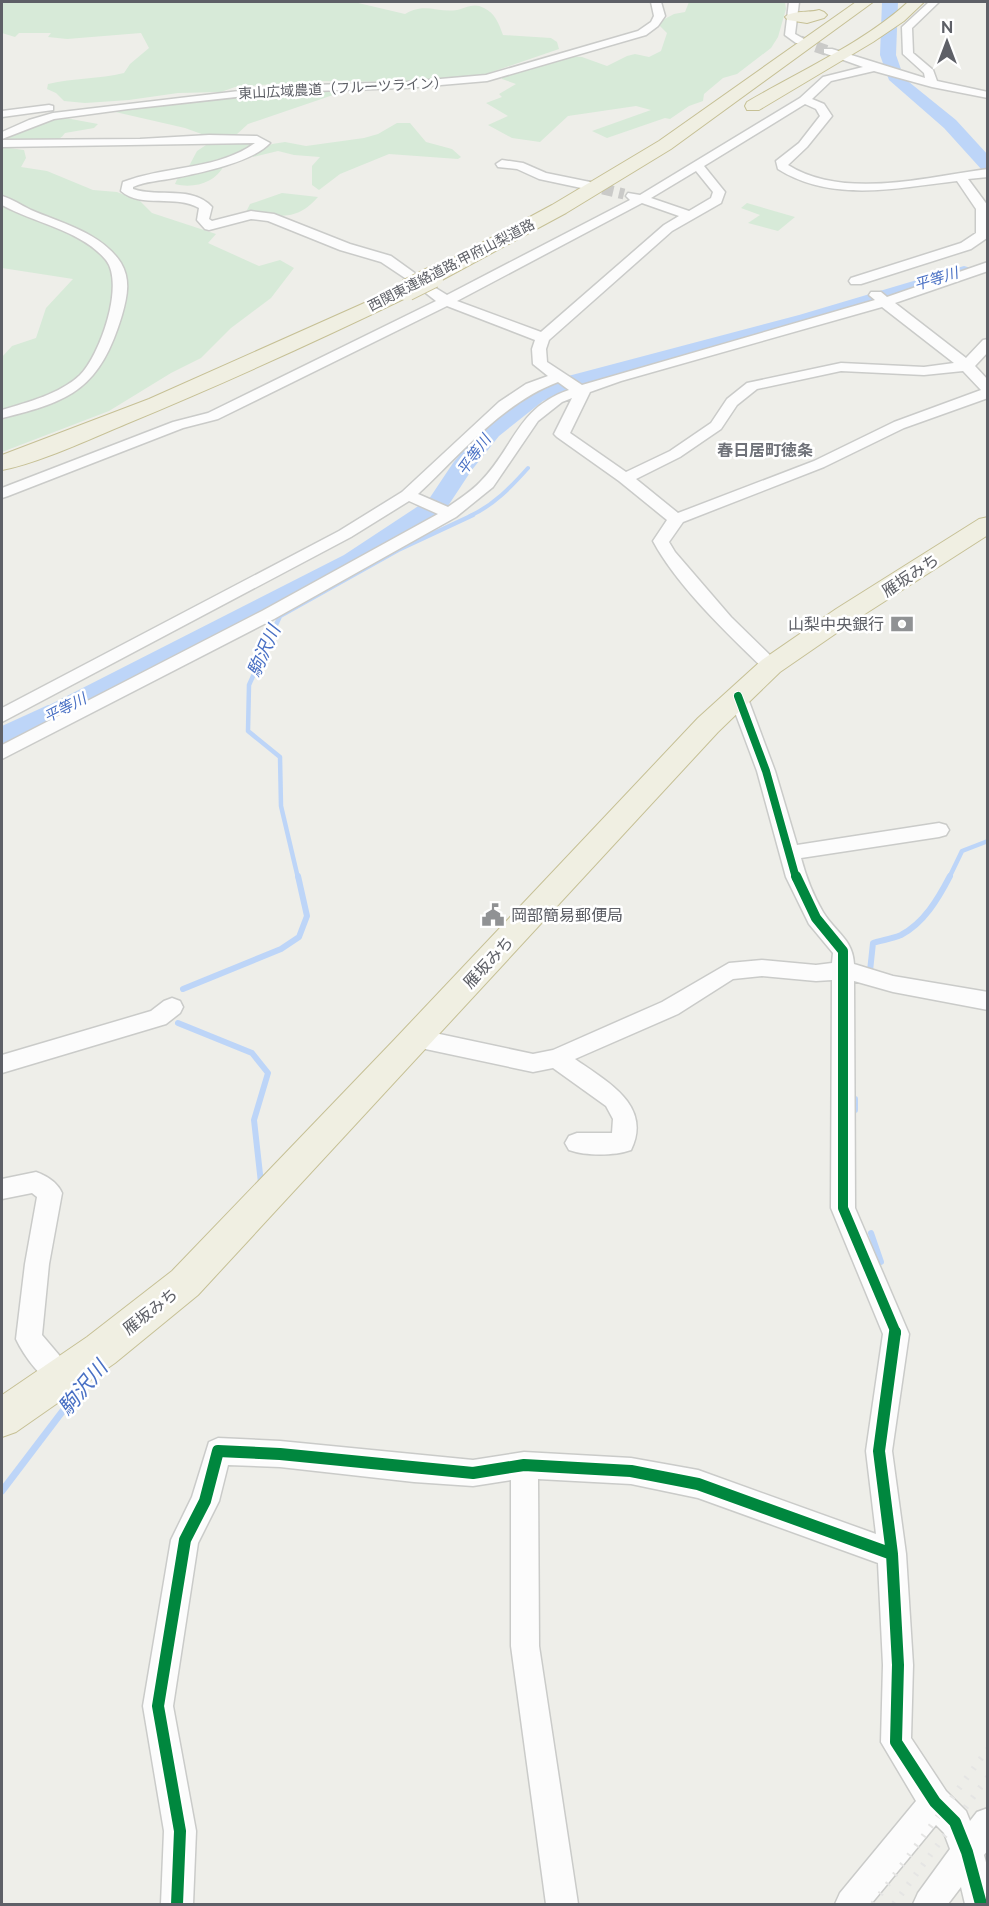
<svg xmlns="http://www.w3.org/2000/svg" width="989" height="1906" viewBox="0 0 989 1906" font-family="Raleway,'Noto Sans JP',sans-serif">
<rect width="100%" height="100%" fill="#eeeee9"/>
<path fill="#d7ead8" d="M2 2H354L405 14C425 2 437 13 457 10 466 8 474 2 484 8 495 13 499 24 503 35L551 38 557 42 559 49 483 75 452 79 410 82 315 81 235 87 221 92 178 93 129 100 85 103 64 101 56 93 47 89 48 84C74 78 99 79 124 73L130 64 149 48 141 33 67 39 48 37 51 33H19L15 37 2 33Z
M689 2H785L786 9 778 37 771 48 737 74 723 78 704 94 703 101 689 106 670 119 665 118 607 138 592 131 651 110 636 106 568 116 540 142 512 138 488 125 508 116 486 103 502 97 499 94 516 84 502 79V76L565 56 582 57 607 66 627 56 635 54 649 57 661 51 667 33 657 23 674 14 685 12Z
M337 89 336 94 248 124 236 135 207 136 185 128 111 111 245 95Z
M60 117 98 124 94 128 65 133C53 151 20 144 2 142L13 133Z
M397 123H410L426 142 452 149 461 157 458 159 389 154 340 174 319 190 312 185V166L320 157 294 155 278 151 253 157V155L272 144 285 142 306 146 364 138 378 134Z
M212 141 255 142 256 145 222 158 188 168 197 151Z
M2 147 24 150 26 158 21 167 47 171 93 190 117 192 140 201 152 213 216 234 208 243 259 266 280 260 294 268 271 298 231 328 201 358 171 373 109 411 2 452V357L12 346 36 338 46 308 73 279 2 268Z
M224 165C216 183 193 189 175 184L179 175Z
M282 193 318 197C293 225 277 213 245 214L250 204Z
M747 203 795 217 778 231 748 223 760 215 741 208Z"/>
<path fill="#bdd5f8" d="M48 705 84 710 2 747V726Z"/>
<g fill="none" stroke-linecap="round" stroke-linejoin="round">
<path stroke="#bdd5f8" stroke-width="4" d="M470 516C494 505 511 487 528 468"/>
<path stroke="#bdd5f8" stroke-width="4.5" d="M298 878 281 806 280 757 248 731 249 685 280 616 398 550 473 515
M949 878 962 851 988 841"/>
<path stroke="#bdd5f8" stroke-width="6" d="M870 971 873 943C882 940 892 939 901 935 924 923 938 899 950 876
M183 989 281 949 299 937 307 916 298 876
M178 1023 252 1053 268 1073 254 1120 261 1183
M855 1099V1110
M871 1233 881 1262"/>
<path stroke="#bdd5f8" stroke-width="7" d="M2 1491 84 1383"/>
<path fill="#bdd5f8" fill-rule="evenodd" d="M882 2H898L896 55 904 78 956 120 988 155V171L982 170 944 128 889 80 880 55Z
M964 266 971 268 974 272 971 276 813 323 569 390 543 401 499 436 471 471 446 509 362 565 12 748 2 750V729L344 555 429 499 453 463 483 426 527 391 553 380 799 315Z"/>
<path stroke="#cacac8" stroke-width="11" stroke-dasharray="11 6" stroke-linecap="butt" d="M800 41 828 51
M586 185 624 194"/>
<g stroke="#cacbc9" stroke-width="3">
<path id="minor" d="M651 2H661L665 16 658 26 646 35 487 81 406 88 282 92 128 109 54 119 2 139V132L29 120 53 113 282 86 406 82 486 75 638 31 651 22 654 16Z
M789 2H799L795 34 804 39V43H796L785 35Z
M929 2H939L912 28 913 53 933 70 937 81 988 92V98L932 87 874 71 831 81 812 99 824 104 832 116 807 147 788 165C844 200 926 177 988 169V177L968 179 988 206 987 238 971 249 861 284H851L849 281 851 278 961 243 976 233V209L957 181C897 188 832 203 778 169L776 161 799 143 820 116 816 109 805 104 704 166 725 192 721 203 672 231 549 340 546 349 547 362 582 385 875 300 869 295 871 292H881L887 297 988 262V271L895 303 966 358 983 340 988 339V352L975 366 988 380V398L904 428 824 467 683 522 669 542 675 552 731 617 777 662 780 666 777 670H765C728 634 677 586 653 541L667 520 619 481 557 437 554 434 572 398 562 402 538 421 493 487 456 517 274 619 2 759V745L262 611 438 514 409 501 351 537 2 722V708L339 531 402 492 499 402 526 384 548 376 533 364 532 349 535 340 447 306 218 419 183 428 8 496 2 498V488L173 422 208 413 436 301 422 290 424 287H434L447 295 630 200 626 196 628 193 640 195 800 98 823 77 863 67 824 53V49H832L925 78 924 73 903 54 902 27ZM696 171 713 192 711 198 689 211 651 198ZM642 203 679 216 664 225 541 332 457 301ZM882 307 954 363 924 367 841 363 747 383 727 399 711 423 670 451 626 472 570 433 590 392 621 381ZM841 371 924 375 963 371 981 390 894 422 814 461 678 513 636 479 680 457 721 429 737 405 757 389ZM558 382 569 390C517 408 515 446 481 481 472 491 459 499 448 507L418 494C461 454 502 403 558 382Z
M49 105 53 106V110L2 117V111Z
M209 135 257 136 270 143C253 162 199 173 174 178 160 181 146 181 133 187V189C159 198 192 185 212 207L209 219 212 221 251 211 274 214 350 244 391 256 423 279 416 283 411 282 381 262 340 250 268 221 251 219 209 230 205 229 197 220 199 208C176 194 141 209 121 191L123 182 129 180C169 166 220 169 255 143L2 147V140L140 139Z
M502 160 523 163 546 173 590 182 592 185 586 189 539 179 517 169 498 167 496 164Z
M2 196C12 199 21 205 31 210 61 223 102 233 121 263 131 280 127 297 122 315 100 388 72 401 2 418V410C28 402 60 394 80 375 100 355 125 284 106 260 81 230 34 223 2 205Z
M738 690 744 692 747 696 775 771 797 845 939 823 946 825 949 830 946 835 939 837 801 858C806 877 813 895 823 912 835 932 853 939 854 964L893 976 988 992V1010L893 992 854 981 855 1208 909 1334 892 1451 906 1554 913 1665 911 1738 946 1791 966 1811 970 1821 977 1812 988 1808V1850L984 1855 988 1870V1904H965L961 1887 948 1904H913L918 1893 950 1849 944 1833 936 1825 871 1904H835L840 1893 916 1801 881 1742 883 1665 878 1563 698 1498 631 1484 538 1479 539 1646 578 1904H546L511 1646V1480L473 1486 414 1482 280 1467 228 1465 219 1501 198 1543 173 1706 196 1831 193 1904H161L164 1831 143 1706 171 1540 192 1497 209 1442 218 1438 280 1441 473 1460 524 1452 631 1458 698 1470 876 1534 866 1451 883 1334 831 1208 832 980 816 981 762 976 733 979 678 1014 575 1059C606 1081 653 1105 631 1150 614 1156 586 1156 569 1150L565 1143 569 1136 577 1133H612L613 1119 606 1106 553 1068 533 1072 416 1047 408 1044 405 1038 408 1032 416 1029 533 1054 553 1050 662 1002 729 963 762 960 816 965 832 963 833 953 809 924 786 877 757 771 729 696 732 692Z
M172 998 180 1001 183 1007 180 1013 166 1024 2 1073V1055L151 1011 164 1001Z
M36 1172C47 1176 57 1182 62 1193L49 1264 42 1335 70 1368 74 1377 70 1386 61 1389C43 1382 24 1356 16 1339L25 1264 37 1197 32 1193 2 1199V1179Z"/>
</g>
<g stroke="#c6c095" stroke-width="2">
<path id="highway" d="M856 2H873L671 149 566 213 440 281H426L423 277 426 273 552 205 659 141Z
M908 2H924L904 21 873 42 759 110H747L745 106 747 102C798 72 865 42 908 2Z
M819 10 824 12 827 15 824 18 807 23 788 20 785 17C792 10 809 13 819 10Z
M407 284 414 286 417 290 414 294C319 340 223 384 126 424 90 439 39 463 2 470V455L149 399Z
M988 517V535L854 621 780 672 718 732 198 1295 115 1363 16 1432 2 1437V1395L87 1337 172 1271 394 1040 698 718 762 660 836 609 979 519Z"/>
</g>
<use href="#minor" fill="#fcfcfc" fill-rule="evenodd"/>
<use href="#highway" fill="#f0efe2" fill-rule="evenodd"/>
<path stroke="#e5e5e4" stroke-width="6" stroke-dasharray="2 10" stroke-linecap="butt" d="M873 1904 988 1749
M894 1904 988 1777"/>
<g stroke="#c6c095" stroke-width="23" stroke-linecap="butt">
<path id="highway-bridge" d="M407 290 433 277"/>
</g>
<use href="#highway-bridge" stroke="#f0efe2" stroke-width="21"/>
<g stroke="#fff" stroke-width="10">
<path id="cycleway-far2" d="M738 696 766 771 796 878"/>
</g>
<g stroke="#fff" stroke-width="14">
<path id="cycleway-far1" d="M796 876 816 918 843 951V1208L896 1333"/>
</g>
<g stroke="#fff" stroke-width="16">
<path id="cycleway" d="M895 1332 879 1451 892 1554 898 1665 896 1742 935 1802 955 1822 967 1852 981 1904
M177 1904 180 1831 158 1706 185 1540 205 1501 218 1451 280 1454 473 1473 524 1465 631 1471 698 1484 892 1554"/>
</g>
<use href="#cycleway-far2" stroke="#00873e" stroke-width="8"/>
<use href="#cycleway-far1" stroke="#00873e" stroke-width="10"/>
<use href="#cycleway" stroke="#00873e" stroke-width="12"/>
</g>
<defs>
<g id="bank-bare" transform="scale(1.8)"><path d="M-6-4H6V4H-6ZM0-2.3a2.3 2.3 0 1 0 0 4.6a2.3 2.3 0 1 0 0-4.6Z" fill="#909294" stroke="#fff" stroke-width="2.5" paint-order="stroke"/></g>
<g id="civic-bare" transform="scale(1.8)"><path d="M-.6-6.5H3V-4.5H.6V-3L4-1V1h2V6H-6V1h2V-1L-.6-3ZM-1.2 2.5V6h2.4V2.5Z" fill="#909294" stroke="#fff" stroke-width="2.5" paint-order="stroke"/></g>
</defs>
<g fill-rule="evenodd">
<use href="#bank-bare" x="902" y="624"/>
<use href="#civic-bare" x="493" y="915"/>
</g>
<g text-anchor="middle" stroke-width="5" stroke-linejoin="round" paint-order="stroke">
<g font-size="14" fill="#5e6067" stroke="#fff">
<text transform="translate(343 88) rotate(-3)" y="5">東山広域農道（フルーツライン）</text>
<text transform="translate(451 265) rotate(-27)" y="5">西関東連絡道路;甲府山梨道路</text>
</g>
<g font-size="15" font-style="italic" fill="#4970c4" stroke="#fff">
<text transform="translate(936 279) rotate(-17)" y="5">平等川</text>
<text transform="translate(474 455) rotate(-54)" y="5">平等川</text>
<text transform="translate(65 708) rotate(-27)" y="5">平等川</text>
</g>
<g font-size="16" font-weight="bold" fill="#6f7279" stroke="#fff">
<text x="765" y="456">春日居町徳条</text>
</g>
<g font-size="16" fill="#5e6067" stroke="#fff">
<text transform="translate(910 575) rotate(-33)" y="6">雁坂みち</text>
<text transform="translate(488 962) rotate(-47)" y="6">雁坂みち</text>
<text transform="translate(150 1311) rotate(-38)" y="6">雁坂みち</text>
</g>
<g font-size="16" fill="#5e6067" stroke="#fff" text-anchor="end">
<text x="884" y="630">山梨中央銀行</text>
<text x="511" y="921" text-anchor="start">岡部簡易郵便局</text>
</g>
<g font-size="18" font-style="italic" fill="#4970c4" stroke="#fff">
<text transform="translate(264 651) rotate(-66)" y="6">駒沢川</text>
</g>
<g font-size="21" font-style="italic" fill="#4970c4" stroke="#fff">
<text transform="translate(83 1388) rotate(-50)" y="7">駒沢川</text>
</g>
</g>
<rect width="989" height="1906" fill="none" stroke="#5e6067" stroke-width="6"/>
<g transform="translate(947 42)" stroke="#ffffff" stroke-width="4.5" paint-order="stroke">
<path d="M0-4.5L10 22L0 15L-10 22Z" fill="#5e6067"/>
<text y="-9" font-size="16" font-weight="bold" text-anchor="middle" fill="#5e6067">N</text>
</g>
</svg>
